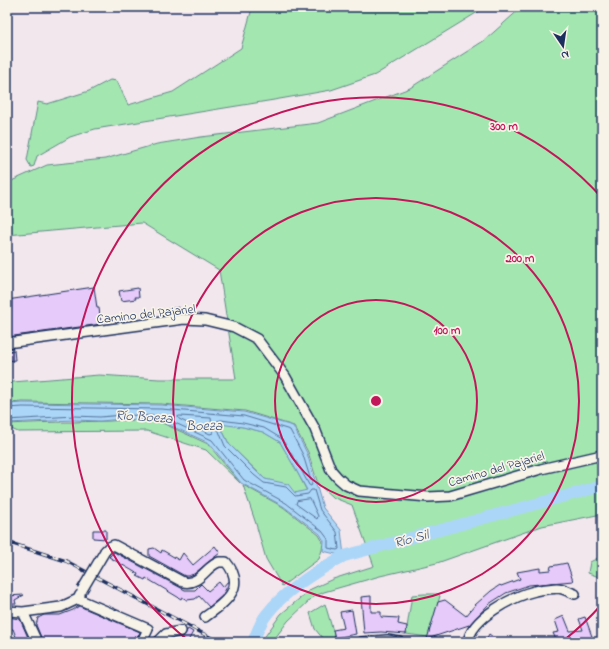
<svg xmlns="http://www.w3.org/2000/svg" width="609" height="649" viewBox="0 0 609 649" font-family="'Indie Flower',sans-serif">
<rect width="100%" height="100%" fill="#f2e7ed"/>
<filter id="ink" filterUnits="userSpaceOnUse"><feTurbulence type="fractalNoise" baseFrequency=".025" numOctaves="2"/><feDisplacementMap in="SourceGraphic" scale="8" xChannelSelector="R" yChannelSelector="G"/><feConvolveMatrix kernelMatrix="1 2 1 2 8 2 1 2 1" color-interpolation-filters="sRGB"/></filter>
<g filter="url(#ink)">
<path fill="#a4e6b0" stroke="#608a87" d="M249 7H486L375 75 331 90 274 100 95 129 70 137 37 156 34 166 31 167 27 160 38 102 47 104 89 91 110 80 117 81 128 105 173 92 241 48 251 12Z
M522 7H602V514L542 526 437 563 380 576 324 592 312 598 288 621 272 642H261L281 614 311 589 333 579 374 566 352 505 332 497 318 484 308 452 294 426 245 411 161 404 23 402 7 403V381L13 382 99 375 159 379H236L219 270 142 223 7 235V183L47 165 105 159 157 144 201 137 318 123 410 88 485 40Z
M123 420 158 421 208 444 240 483 206 450 147 431 18 432 7 427V424C29 423 51 422 73 422 90 421 105 422 123 420Z
M219 423 243 427 263 432 280 442 295 468 307 491 295 493 275 482 265 479 229 444Z
M243 485 283 507 319 535 323 542 322 550 319 559 282 586 266 559 256 524Z
M602 556V578L588 573 590 562Z
M424 594H438L440 596 428 637 406 634 412 595Z
M325 604 335 638 324 640 315 629 310 613Z"/>
<path fill="#abd6f7" stroke="#7193ba" fill-rule="evenodd" d="M23 403 161 405 244 412 293 426 307 453 323 508 341 530 344 556 323 551 324 541 320 534 283 506 241 483 209 443 158 420 123 419 100 421 74 420 7 423V404ZM219 424 243 427 263 432 280 442 295 468 307 490 295 493 288 484 265 479 257 472 229 444Z"/>
<g fill="none" stroke-linecap="round" stroke-linejoin="round">
<path stroke="#55729b" stroke-width="1" d="M7 408 23 407 161 409 244 416 290 430 303 455 312 484 311 486 309 485 299 466 282 439 264 428 243 423 221 420 217 421 216 424 225 446 254 475 264 483 286 487 295 496 308 494 311 490H314L320 510 337 532 339 549 337 550 328 548V539L322 531 286 503 244 480 212 440 160 416 123 415 100 417 74 416 7 420
M180 416 211 418 213 433 210 434 179 419 178 417Z
M310 499 318 516 317 519 296 504 297 501Z"/>
<path stroke="#abd6f7" stroke-width="12" d="M253 642C257 633 260 622 267 614 285 590 318 570 344 556L602 486"/>
</g>
<path fill="#e6caf9" stroke="#1b2f5e" d="M94 287 97 308H99L101 324 7 337V300Z
M138 288 139 297H135L136 299 121 301 119 291Z
M179 307 178 314 160 316V311Z
M14 350 15 360 7 361V351Z
M93 530H106V539L93 538Z
M215 546 220 553 207 563 194 574 188 576H185L149 556V549L154 548 161 553 162 550 179 560 183 553 193 565Z
M114 552 185 590H195L201 584 208 591 219 582 223 587 228 581V585L222 596 209 607 199 596 195 599 187 600 182 597 181 599 146 578 145 580 137 576 138 574 109 557Z
M567 563 573 581 529 585 506 593 489 604 469 625 427 639 438 602 445 600 466 616 475 605 491 591 500 585 501 586 520 579 517 572 540 568V571L550 570 551 566Z
M24 595 15 600 16 604H7V596Z
M371 596V612H381V617L399 618 398 624 407 626 406 634 381 632 364 633 361 597Z
M79 606 140 632 136 642H43L36 625 38 618 44 615H60L73 610Z
M352 610 356 634 335 638 333 630 344 628 340 612Z
M564 616 570 631 583 630 579 619 585 617 594 642H557L553 633 559 632 555 620Z
M7 617 20 619 30 642H18L13 629H7Z
M188 629 193 632 188 641 182 639Z
M489 634 500 642H485Z"/>
<g fill="none" stroke-linecap="round" stroke-linejoin="round">
<g stroke="#1b2f5e" stroke-width="12">
<path id="minor" d="M7 343 184 319 205 320 234 327 257 339 285 376 315 429 331 470 338 478 346 485 359 491 428 497 450 496 541 469 602 455
M105 551 109 547 114 545 183 582C199 586 206 566 219 562 221 562 224 562 226 562 247 587 226 602 205 617
M78 599 148 629 142 642
M7 611 23 612 61 607 78 599 80 595
M23 612 37 642
M158 642 166 634 181 631
M362 642 387 640 399 642
M468 642C471 618 514 596 535 591 542 589 550 589 557 588 563 588 569 592 575 594"/>
</g>
<use href="#minor" stroke="#f7f3e8" stroke-width="9"/>
<g stroke="#1b2f5e" stroke-width="3.5">
<path id="rail" d="M7 542 66 561 219 642"/>
</g>
<use href="#rail" stroke="#f7f3e8" stroke-width="2" stroke-dasharray="6" stroke-linecap="butt"/>
<g stroke="#1b2f5e" stroke-width="12" stroke-linecap="butt">
<path id="minor-bridge" d="M82 590 105 551"/>
</g>
<use href="#minor-bridge" stroke="#f7f3e8" stroke-width="9"/>
</g>
</g>
<g fill="none" stroke="#c2185b" stroke-width="2">
<circle cx="376" cy="401" r="101"/>
<circle cx="376" cy="401" r="203"/>
<path d="M602 604A304 304 0 0 1 563 641M189 641A304 304 0 1 1 602 198"/>
</g>
<g text-anchor="middle" stroke-width="3.5" stroke-linejoin="round" paint-order="stroke">
<g font-size="13" fill="#1b2f5e" stroke="#f7f3e8">
<text transform="translate(146 313) rotate(-6)" y="5">Camino del Pajariel</text>
<text transform="translate(496 468) rotate(-16)" y="5">Camino del Pajariel</text>
</g>
<g font-size="14" font-style="italic" fill="#38507d" stroke="#f7f3e8">
<text transform="translate(144 416) rotate(4)" y="5">Río Boeza</text>
<text x="204" y="430">Boeza</text>
<text transform="translate(411 538) rotate(-15)" y="5">Río Sil</text>
</g>
</g>
<circle cx="376" cy="401" r="6" fill="#c2185b" stroke="#f7f3e8" stroke-width="2"/>
<g font-size="12" text-anchor="middle" font-weight="bold" fill="#c2185b" stroke="#f7f3e8" stroke-width="3.5" stroke-linejoin="round" paint-order="stroke">
<text x="504" y="130">300 m</text>
<text x="520" y="262">200 m</text>
<text x="447" y="334">100 m</text>
</g>
<rect width="609" height="649" fill="none" stroke="#f7f3e8" stroke-width="24"/>
<rect x="12" y="12" width="585" height="625" fill="none" stroke="#1b2f5e" stroke-width="1.5" filter="url(#ink)"/>
<g transform="translate(563 46) rotate(167)" stroke="#f7f3e8" stroke-width="3" paint-order="stroke">
<path d="M0-3L7 15L0 10L-7 15Z" fill="#1b2f5e"/>
<text y="-6" font-size="11" font-weight="bold" text-anchor="middle" fill="#1b2f5e">N</text>
</g>
</svg>
